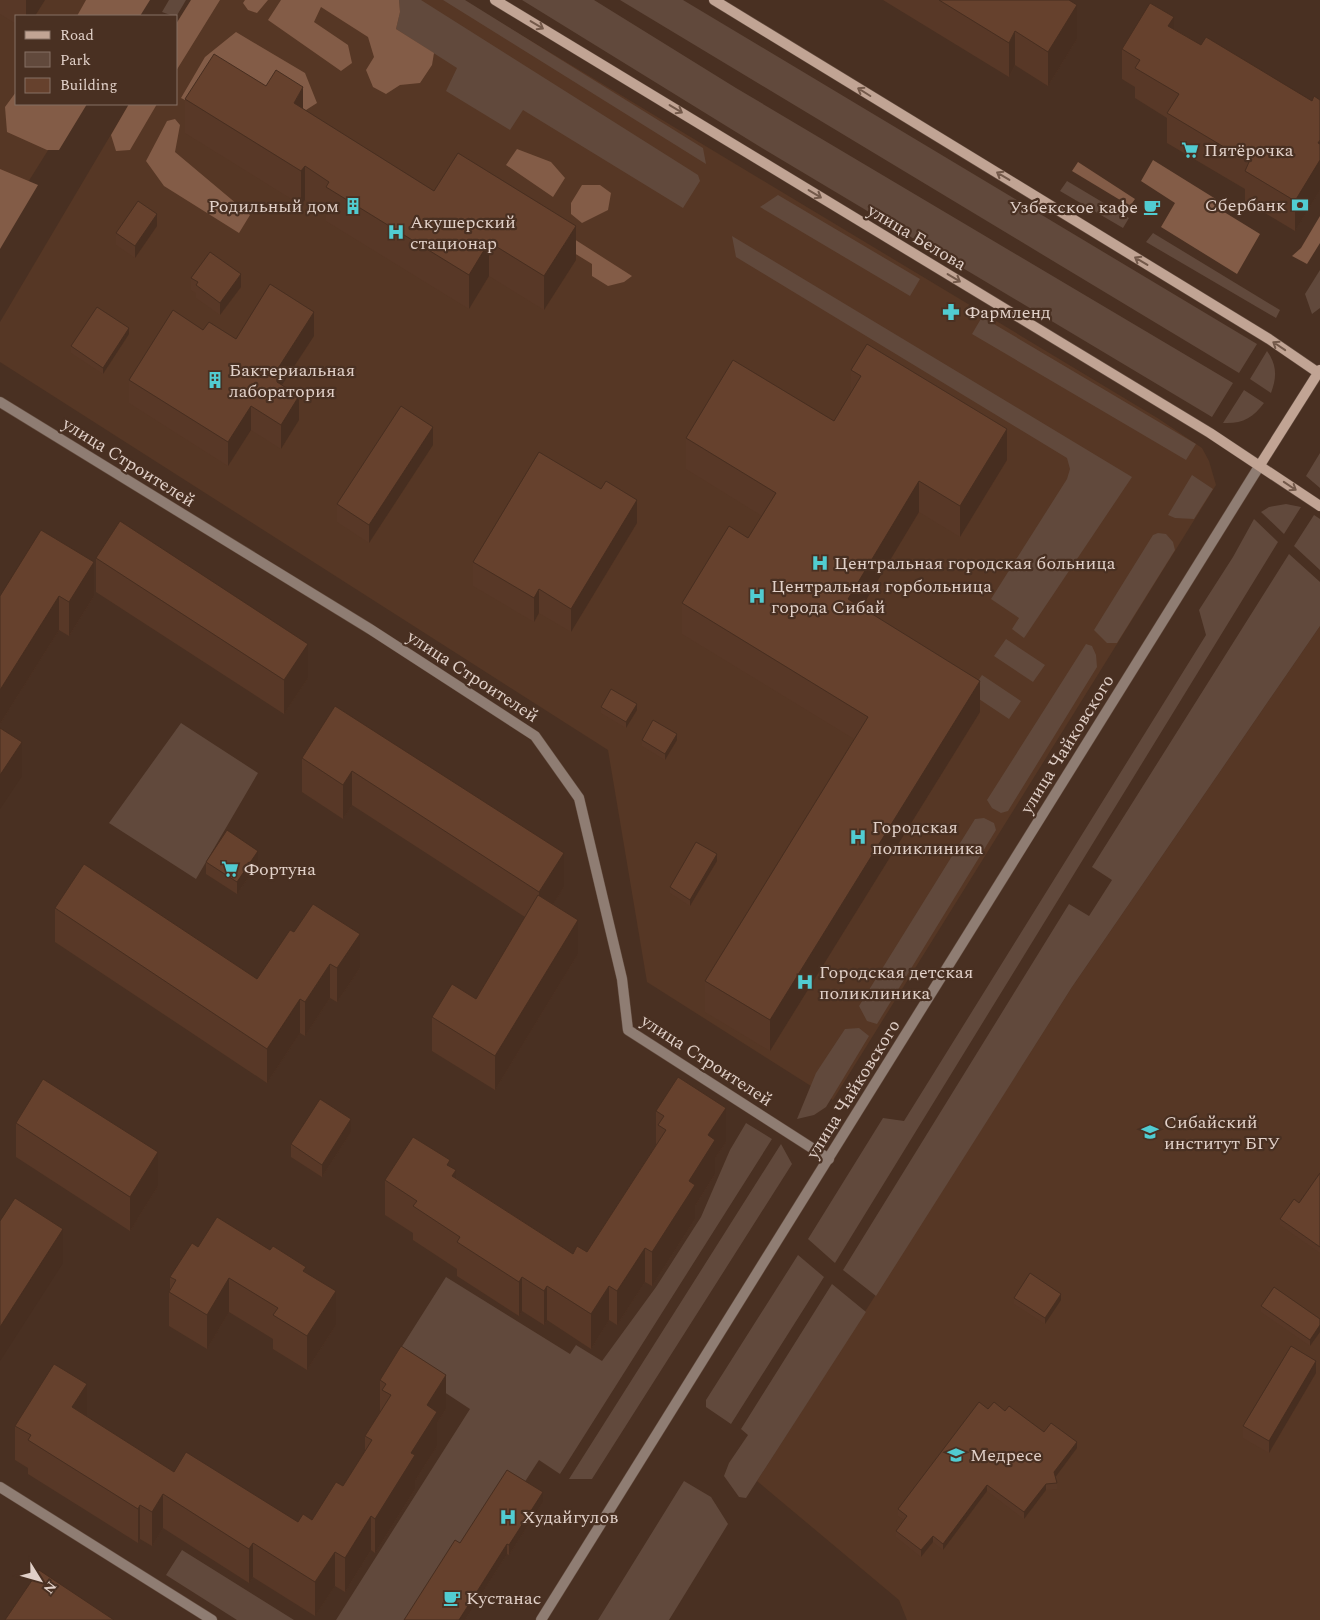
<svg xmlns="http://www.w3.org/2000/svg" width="1320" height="1620" viewBox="0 0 1320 1620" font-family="Spectral,serif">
<rect width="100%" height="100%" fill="#493022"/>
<path fill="#563725" d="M0 0H141L131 16H16V104H77L0 227Z
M191 0H463L1159 419 1202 448 1209 461 1216 485 833 1100 647 982 608 750 0 362V322L129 104H176V24Z
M1320 626V1620H907L899 1600 757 1481 1072 987Z"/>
<path fill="#61493c" d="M169 0H186L176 17 162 12Z
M399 0H421L698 175 700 181 683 208 523 110 510 130 446 91 457 68 396 29 400 12Z
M443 0H465L703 148 706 164Z
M522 0H594L736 88 1233 383 1212 417 767 151Z
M620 0H683L1257 344 1239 373Z
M1067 181 1129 218 1123 228 1060 191Z
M778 195 920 279 910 296 760 207Z
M1153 233 1280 310 1276 318 1146 242Z
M732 236 1132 477 1024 638 1012 629 1019 618 991 599 1067 479 1070 469 1067 458 736 257Z
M1320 270V308L1312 314 1305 294Z
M982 317 1196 444 1186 460 972 334Z
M1267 351C1277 365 1277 377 1271 393L1250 379Z
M1244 390 1264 403C1253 418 1242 424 1223 423Z
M1320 453V488L1306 476Z
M1192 475 1213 489 1194 519 1175 518 1168 515Z
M1286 504 1301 507 1284 534 1261 512 1269 507Z
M1314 515 1320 519V570L1294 546Z
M1254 519 1278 542 835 1263 808 1239 883 1118 904 1121 1206 635 1199 610 1233 557Z
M1158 533 1166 534 1173 542 1175 550 1117 643H1107L1094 630 1153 535Z
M1289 554 1320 582V626L1072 987 876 1296 843 1270 1069 904 1089 916 1112 880 1092 867Z
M1006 639 1045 665 1033 682 994 656Z
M1086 644 1092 646 1096 655 1097 667 1008 811 1001 813 992 808 987 800Z
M982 675 1021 701 1009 719 970 693Z
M181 723 258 773 196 879 109 823Z
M984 818 994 823 996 830 877 1024 867 1021 859 1006 975 819Z
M859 1028 869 1036 826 1107 814 1115 797 1119 816 1073 845 1029Z
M746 1123 772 1139 560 1474 539 1460 435 1620H336L470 1409 394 1359 446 1277 570 1354 576 1345 602 1361 656 1287 701 1217 730 1150Z
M781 1144 792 1164 592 1479H569Z
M798 1255 824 1277 731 1424 706 1407V1400Z
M832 1284 866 1312 746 1498 739 1497 724 1476 729 1463 748 1435 741 1429Z
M684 1481 711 1497 728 1524 669 1620H598Z
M182 1550 294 1620H237L166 1575Z"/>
<path fill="#835c47" d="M86 0H150L140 16H77Z
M191 0H220L176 71V24Z
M245 0H268L257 13 248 10 243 3Z
M281 0H399L400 12 396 29 434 53 432 65 420 83 400 85 386 94 373 87 366 70 374 57 368 37 321 7 314 22 348 45 352 63 341 71 268 20Z
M236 32 305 73 317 103 306 110 197 106 181 98 205 57Z
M16 92V104H87L59 150H47L7 132 5 107Z
M129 104H157L130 150 116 151 111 135Z
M175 119 180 125 175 152 250 215 239 233 164 186 146 161 167 121Z
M517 149 551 162 565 178 553 197 506 165Z
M1153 160 1219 201 1216 207 1260 234 1237 274 1161 227 1175 203 1141 181Z
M1078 162 1135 199 1130 206 1072 171Z
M463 168 632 276 624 282 608 286 592 276V264L452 178Z
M0 169 38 185 0 249Z
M582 185H600L611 193 608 210 582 223 571 214V203Z
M1320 216V243L1307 264 1292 256 1301 248Z"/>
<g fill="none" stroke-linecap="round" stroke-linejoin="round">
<g stroke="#644d40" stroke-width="11">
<path id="minor" d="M0 402 370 629 535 736 579 798 622 979 628 1030 829 1159
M0 1487 212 1620"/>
</g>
<g stroke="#644d40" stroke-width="11">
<path id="tertiary" d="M541 1620 1260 465"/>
</g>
<g stroke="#644d40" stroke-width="11">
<path id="secondary" d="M495 0 1210 433 1320 506
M714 0 1269 339 1320 374
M1260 465 1320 370"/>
</g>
<use href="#minor" stroke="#8f7d73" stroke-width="10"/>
<use href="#tertiary" stroke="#8f7d73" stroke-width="10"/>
<use href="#secondary" stroke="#c1a494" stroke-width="10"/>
</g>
<path fill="#583827" d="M0 0H45L35 16H16V24L0 14Z
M883 0H1069L1077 39 1048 86 1015 65 1009 77Z
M1174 29 1201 45 1312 101 1320 100V190L1295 231 1245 201V189L1167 143V118L1135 98V87L1122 79V49Z
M266 86 434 191 576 260 544 310 489 276 469 309 326 221V214L305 200 301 205 185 133V99Z
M157 226 135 258 116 245V233Z
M191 278 241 287 220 315 196 298V293L191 290Z
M203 330 236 339 314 336 282 385 299 420 281 449 251 430 228 466 129 403V380Z
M129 334 103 374 71 353V346Z
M851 370 1007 460 960 537 919 512 861 607 980 712 770 1051 705 1012V981L854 739 682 634V603L748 538 762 516 686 469V438L834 421 851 393Z
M433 445 369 543 337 522V504Z
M637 523 571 632 539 613 534 622 473 586V562Z
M96 558 308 678 284 714 96 592Z
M0 596H94L69 636 59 630 0 724Z
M335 706 564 887 553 904 578 954 495 1090 432 1051V1017L476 999 525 917 352 805 343 819 302 792V758Z
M601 707 637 710 626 728 601 713Z
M642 740H677L665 760 642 746Z
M717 861 690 906 670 893V887Z
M206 862 258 863 237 894 206 874Z
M55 908 257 979 290 930 360 968 337 1002 330 998 305 1036 300 1033 267 1083 55 942Z
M656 1111 726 1142 715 1158V1174L695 1206V1219L652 1286 645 1282 617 1325 609 1320 591 1349 547 1320 544 1325 522 1311 519 1316 457 1276V1269L413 1240V1233L385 1215V1180L450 1166 456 1178 573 1254 587 1252 656 1145Z
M16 1123 158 1186 130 1231 16 1157Z
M351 1132 322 1177 291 1157V1144Z
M1320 1173V1253L1280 1225V1219L1299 1203Z
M198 1247 306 1272 336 1325 307 1370 273 1349V1339L229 1312 207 1349 169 1326V1292L170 1289V1277Z
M1014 1298 1061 1300 1045 1324 1014 1304Z
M1261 1306 1320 1319V1332L1310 1346 1261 1312Z
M1316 1373 1269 1453 1243 1438V1426Z
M380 1380 446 1409 437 1423V1446L415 1481V1489L375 1553 371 1550 345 1592 335 1586 315 1616 253 1577 249 1583 163 1528 152 1546 140 1539 138 1543 28 1474V1468L15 1460V1426L87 1417 174 1472 298 1522 312 1520 343 1486 365 1451V1436L380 1413Z
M988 1409 1005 1411 1044 1432 1077 1448 1055 1477 1057 1483V1489L1046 1490 1024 1519 987 1491 943 1550 933 1542 921 1557 896 1537V1531L904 1520 898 1516V1509Z
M543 1502 509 1555 507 1554 465 1620H404L460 1543Z"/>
<path fill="#472e20" d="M26 0H45L35 16H26Z
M1077 5V39L1048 86V52Z
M1174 17V47L1168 26Z
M1015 31V65L1009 77V43Z
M303 87V121L294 103Z
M1320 140V190L1295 231V201Z
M305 166V200L301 205V171Z
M157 214V226L135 258V246Z
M576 226V260L544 310V276Z
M489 242V276L469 309V275Z
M241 274V287L220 315V303Z
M314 312V336L280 388V401L275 373Z
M129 328V334L103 374V368Z
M299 396V420L281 449V425Z
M251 406V430L228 466V442Z
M433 427V445L369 543V525Z
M1007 429V460L960 537V506Z
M919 481V512L848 630V599Z
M637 500V523L571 632V609Z
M94 562V596L69 636V602Z
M539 589V613L534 622V598Z
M59 596V630L0 724V690Z
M308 644V678L284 714V680Z
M980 681V712L770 1051V1020Z
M637 704V710L626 728V722Z
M677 734V740L665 760V754Z
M22 742V776L0 809V775Z
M352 771V805L343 819V785Z
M258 851V863L237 894V882Z
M564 853V887L539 926V892Z
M717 854V861L690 906V900Z
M578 920V954L495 1090V1056Z
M360 934V968L337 1002V968Z
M330 964V998L305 1036V1002Z
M300 999V1033L267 1083V1049Z
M726 1108V1142L715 1158V1174L695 1206V1219L652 1286V1252L689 1181 708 1135Z
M351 1119V1132L322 1177V1165Z
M158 1152V1186L130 1231V1197Z
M456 1170V1204L452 1176Z
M63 1229V1263L0 1361V1327Z
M645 1248V1282L617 1325V1291Z
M522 1277V1311L519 1316V1282Z
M229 1278V1312L207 1349V1315Z
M547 1286V1320L544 1325V1291Z
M609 1286V1320L591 1349V1314Z
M336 1291V1325L307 1370V1336Z
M1061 1294V1300L1045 1324V1318Z
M1320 1325V1332L1310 1346V1340Z
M1316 1361V1373L1269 1453V1441Z
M446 1375V1409L437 1423V1446L415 1481V1489L375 1553V1519L411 1453 427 1405Z
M87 1384V1418L72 1407Z
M1077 1442V1448L1054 1479V1472Z
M1046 1484V1490L1024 1519V1512Z
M987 1485V1491L943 1550V1544Z
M543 1492V1502L509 1555V1545Z
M163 1494V1528L152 1546V1512Z
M140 1505V1539L138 1543V1509Z
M371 1516V1550L345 1592V1558Z
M933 1536V1542L921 1557V1550Z
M253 1543V1577L249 1583V1549Z
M507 1544V1554L465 1620H459Z
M335 1552V1586L315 1616V1582Z"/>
<path fill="#66412d" stroke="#472e20" d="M939 0H1069L1077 5 1048 52 1015 31 1009 43Z
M1150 3 1174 17 1168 26 1201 45 1206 37 1312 101 1314 96 1320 100V140L1318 143 1320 144V160L1295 201 1245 171 1249 162 1167 113 1179 94 1135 68 1140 60 1122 49Z
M214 54 266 86 276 70 303 87 294 103 434 191 458 153 576 226 544 276 489 242 469 275 326 187 329 182 305 166 301 171 185 99Z
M138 201 157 214 135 246 116 233Z
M210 252 241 274 220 303 196 285 198 282 191 278Z
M270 284 314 312 275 373 280 377 277 382 299 396 281 425 251 406 228 442 129 380 173 310 203 330 209 322 236 339Z
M97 307 129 328 103 368 71 346Z
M867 344 1007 429 960 506 919 481 848 599 980 681 770 1020 705 981 868 717 682 603 729 526 748 538 776 493 686 438 733 360 834 421 861 376 851 370Z
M401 406 433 427 369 525 337 504Z
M539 452 601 489 606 481 637 500 571 609 539 589 534 598 473 562Z
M120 521 308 644 284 680 96 558Z
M41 530 94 562 69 602 59 596 0 690V596Z
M611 689 637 704 626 722 601 707Z
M335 706 564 853 539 892 352 771 343 785 302 758Z
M653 720 677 734 665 754 642 740Z
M0 728 22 742 0 775Z
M227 830 258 851 237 882 206 862Z
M696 842 717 854 690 900 670 887Z
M84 864 257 979 290 930 294 932 313 904 360 934 337 968 330 964 305 1002 300 999 267 1049 55 908Z
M538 895 578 920 495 1056 432 1017 452 984 476 999Z
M678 1077 726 1108 708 1135 715 1140 689 1181 695 1185 652 1252 645 1248 617 1291 609 1286 591 1314 547 1286 544 1291 522 1277 519 1282 457 1242 460 1237 413 1206 417 1201 385 1180 413 1137 450 1160 447 1165 456 1170 452 1176 573 1254 577 1246 587 1252 666 1130 658 1125 664 1116 656 1111Z
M43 1079 158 1152 130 1197 16 1123Z
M320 1099 351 1119 322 1165 291 1144Z
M1320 1173V1247L1280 1219 1294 1199 1299 1203Z
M15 1198 63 1229 0 1327V1221Z
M217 1217 270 1250 273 1246 306 1267 303 1271 336 1291 307 1336 273 1315 278 1308 229 1278 207 1315 169 1292 176 1280 170 1277 192 1243 198 1247Z
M1030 1273 1061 1294 1045 1318 1014 1298Z
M1274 1287 1320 1319V1325L1310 1340 1261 1306Z
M401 1346 446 1375 427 1405 437 1412 411 1453 415 1455 375 1519 371 1516 345 1558 335 1552 315 1582 253 1543 249 1549 163 1494 152 1512 140 1505 138 1509 28 1440 31 1435 15 1426 54 1364 87 1384 72 1407 174 1472 186 1452 298 1522 303 1514 312 1520 336 1482 343 1486 372 1440 365 1436 391 1395 382 1390 386 1384 380 1380Z
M1291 1346 1316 1361 1269 1441 1243 1426Z
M979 1402 988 1409 994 1402 1005 1411 1009 1406 1044 1432 1051 1423 1077 1442 1054 1472 1057 1483 1046 1484 1024 1512 987 1485 943 1544 933 1536 921 1550 896 1531 907 1516 898 1509Z
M507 1470 543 1492 509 1545 507 1544 459 1620H404L455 1540 460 1543Z
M39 1570 114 1620H5Z"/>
<defs><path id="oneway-shaft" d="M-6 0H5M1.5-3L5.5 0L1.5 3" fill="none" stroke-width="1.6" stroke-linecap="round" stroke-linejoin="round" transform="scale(1.25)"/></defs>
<g stroke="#73594a">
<use href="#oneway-shaft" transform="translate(537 25) rotate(31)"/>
<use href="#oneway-shaft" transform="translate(864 92) rotate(-148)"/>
<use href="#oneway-shaft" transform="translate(676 109) rotate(31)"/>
<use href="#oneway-shaft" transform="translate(1003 176) rotate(-149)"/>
<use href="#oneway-shaft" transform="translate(815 194) rotate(31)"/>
<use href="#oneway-shaft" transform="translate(1141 261) rotate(-149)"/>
<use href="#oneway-shaft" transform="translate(954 278) rotate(31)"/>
<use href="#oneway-shaft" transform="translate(1279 346) rotate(-146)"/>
<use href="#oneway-shaft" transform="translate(1290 486) rotate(34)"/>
</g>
<defs>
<g id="supermarket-bare" transform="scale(1.35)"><path d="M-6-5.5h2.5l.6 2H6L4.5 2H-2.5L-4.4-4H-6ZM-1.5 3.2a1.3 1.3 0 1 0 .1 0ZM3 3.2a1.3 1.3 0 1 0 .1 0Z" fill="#51ccd1" stroke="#493022" stroke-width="2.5" paint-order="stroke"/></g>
<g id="bank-bare" transform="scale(1.35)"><path d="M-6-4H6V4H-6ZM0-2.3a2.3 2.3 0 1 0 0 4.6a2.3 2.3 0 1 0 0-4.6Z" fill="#51ccd1" stroke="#493022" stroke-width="2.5" paint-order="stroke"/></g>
<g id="building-bare" transform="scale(1.35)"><path d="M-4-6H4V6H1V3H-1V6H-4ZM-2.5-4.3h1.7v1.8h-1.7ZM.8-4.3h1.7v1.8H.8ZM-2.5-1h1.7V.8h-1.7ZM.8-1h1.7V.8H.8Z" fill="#51ccd1" stroke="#493022" stroke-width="2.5" paint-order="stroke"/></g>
<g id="cafe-bare" transform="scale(1.35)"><path d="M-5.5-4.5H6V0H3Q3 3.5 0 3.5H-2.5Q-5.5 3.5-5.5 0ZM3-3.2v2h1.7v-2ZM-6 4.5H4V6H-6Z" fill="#51ccd1" stroke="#493022" stroke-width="2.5" paint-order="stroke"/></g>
<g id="hospital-bare" transform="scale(1.35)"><path d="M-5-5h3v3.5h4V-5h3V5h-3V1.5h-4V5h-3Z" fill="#51ccd1" stroke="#493022" stroke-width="2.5" paint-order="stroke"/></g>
<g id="pharmacy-bare" transform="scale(1.35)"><path d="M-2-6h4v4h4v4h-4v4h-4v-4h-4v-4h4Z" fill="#51ccd1" stroke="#493022" stroke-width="2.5" paint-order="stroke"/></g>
<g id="university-bare" transform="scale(1.35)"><path d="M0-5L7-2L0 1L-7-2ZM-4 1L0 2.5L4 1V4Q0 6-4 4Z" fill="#51ccd1" stroke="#493022" stroke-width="2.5" paint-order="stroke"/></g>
<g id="school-bare" transform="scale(1.35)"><path d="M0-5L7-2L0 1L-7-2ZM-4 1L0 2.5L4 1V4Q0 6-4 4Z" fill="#51ccd1" stroke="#493022" stroke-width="2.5" paint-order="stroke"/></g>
</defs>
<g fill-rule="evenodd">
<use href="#supermarket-bare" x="1190" y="150"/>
<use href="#bank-bare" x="1300" y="205"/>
<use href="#building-bare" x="353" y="206"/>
<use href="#cafe-bare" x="1152" y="207"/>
<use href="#hospital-bare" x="396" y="232"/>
<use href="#pharmacy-bare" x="951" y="312"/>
<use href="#building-bare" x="215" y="380"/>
<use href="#hospital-bare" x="820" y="563"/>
<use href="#hospital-bare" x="757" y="596"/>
<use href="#hospital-bare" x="858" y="837"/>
<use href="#supermarket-bare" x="230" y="869"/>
<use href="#hospital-bare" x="805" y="982"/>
<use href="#university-bare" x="1150" y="1132"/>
<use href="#school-bare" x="956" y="1455"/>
<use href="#hospital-bare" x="508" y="1517"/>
<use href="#cafe-bare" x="452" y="1598"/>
</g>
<g text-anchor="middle" stroke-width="4.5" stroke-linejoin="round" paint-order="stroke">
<g font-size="18" fill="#e1d0c8" stroke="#493022" text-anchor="start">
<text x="1204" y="156">Пятёрочка</text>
<text x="1286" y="211" text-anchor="end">Сбербанк</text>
<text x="339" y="212" text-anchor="end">Родильный дом</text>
<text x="1138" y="213" text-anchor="end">Узбекское кафе</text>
<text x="410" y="228">Акушерский<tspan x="410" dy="21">стационар</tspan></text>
<text x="965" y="318">Фармленд</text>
<text x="229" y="376">Бактериальная<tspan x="229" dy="21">лаборатория</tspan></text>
<text x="834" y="569">Центральная городская больница</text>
<text x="771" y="592">Центральная горбольница<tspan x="771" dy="21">города Сибай</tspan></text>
<text x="872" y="833">Городская<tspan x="872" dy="21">поликлиника</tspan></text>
<text x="244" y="875">Фортуна</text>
<text x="819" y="978">Городская детская<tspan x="819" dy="21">поликлиника</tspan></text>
<text x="1164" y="1128">Сибайский<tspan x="1164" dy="21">институт БГУ</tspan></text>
<text x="970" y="1461">Медресе</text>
<text x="522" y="1523">Худайгулов</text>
<text x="466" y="1604">Кустанас</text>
</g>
<g font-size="18" fill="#e1d0c8" stroke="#493022">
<text transform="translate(917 237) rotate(31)" y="6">улица Белова</text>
<text transform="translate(129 462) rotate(32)" y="6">улица Строителей</text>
<text transform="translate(473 676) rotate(33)" y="6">улица Строителей</text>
<text transform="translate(1067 744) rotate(-58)" y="6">улица Чайковского</text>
<text transform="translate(707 1060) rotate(33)" y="6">улица Строителей</text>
<text transform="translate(853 1089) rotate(-58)" y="6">улица Чайковского</text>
</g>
</g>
<rect x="15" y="15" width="162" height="90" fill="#493022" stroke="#867064"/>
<rect x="25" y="31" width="25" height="8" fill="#c1a494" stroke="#867064"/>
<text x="60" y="40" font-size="15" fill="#e1d0c8">Road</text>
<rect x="25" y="52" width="25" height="15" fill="#61493c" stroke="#867064"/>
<text x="60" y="65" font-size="15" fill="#e1d0c8">Park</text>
<rect x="25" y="78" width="25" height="15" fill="#66412d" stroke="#867064"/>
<text x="60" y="90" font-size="15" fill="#e1d0c8">Building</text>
<g transform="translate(40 1580) rotate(127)" stroke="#493022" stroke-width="4" paint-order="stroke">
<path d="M0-4L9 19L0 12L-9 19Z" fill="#e1d0c8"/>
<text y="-8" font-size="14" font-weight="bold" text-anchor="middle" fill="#e1d0c8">N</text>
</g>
</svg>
